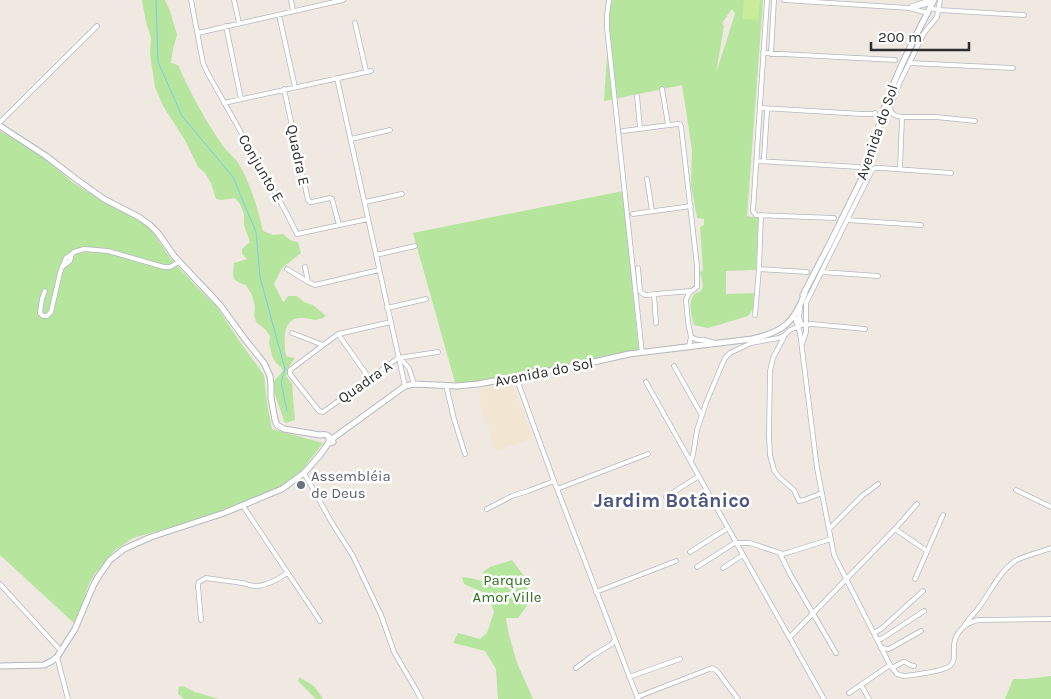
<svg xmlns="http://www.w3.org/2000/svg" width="1051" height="699" viewBox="0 0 1051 699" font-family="Karla,sans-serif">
<rect width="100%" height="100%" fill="#efe9e1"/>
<path fill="#f0e6d1" d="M511 381 533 437 525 441 496 451 479 400 481 395 480 389 481 388Z"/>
<path fill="#b6e59e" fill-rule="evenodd" d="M142 0H165L170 11 177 35 173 49 171 63 178 65C190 93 205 120 223 146 228 153 236 158 240 166 251 185 258 210 263 231L273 235 283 234 290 240 298 242 301 253 282 268 274 284 282 300 284 302 288 296H297L304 302 313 305 326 316C318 322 312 319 303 318 281 316 284 342 286 356L295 358 290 365 286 376 292 384 295 420 285 423 274 392V381L283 371 281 367 276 363 272 356 269 342 270 336 266 330 256 322 254 315 255 307 252 295 246 285C230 280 233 278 234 263L247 259 242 254V249L250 242 244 225V214L240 204 235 198 221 200 216 199 211 183 205 173 198 167 185 140 163 106 155 87 150 54 151 38 146 22Z
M612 0H763L747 216 758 218 756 270 726 271V294L754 293 753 309 748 316 708 328 694 325C691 315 688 303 694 294L701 291 703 285 700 272 703 270 700 227 704 225V219L697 218 691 185 692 150 682 85 604 101 610 11ZM732 9 735 14 716 73 724 26 722 23Z
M0 131 43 156 72 182 101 200 135 218 147 226 154 234 171 259 195 285 217 307 238 339 264 375 267 403 272 429 323 443 300 473 282 486 234 506 201 519 133 538 114 551 95 574 89 584 75 624 0 555Z
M623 191 639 354 456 386 413 233Z
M512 560 527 580 529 603 518 618H506L509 635 517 663 533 699H498L496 669 485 651 453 643 458 633 480 639 487 633 494 612 487 594 464 584 462 577 470 578 482 581 483 572 490 567Z
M1051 676V699H1005L1013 679H1027Z
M299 677 314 686 323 699H316L298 681Z
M183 686 195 692 219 699H184L178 694 179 687Z"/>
<path fill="#c9ec9a" d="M744 0H760L758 20 742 19Z"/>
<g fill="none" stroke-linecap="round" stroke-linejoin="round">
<path stroke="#75cff0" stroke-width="1" d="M156 0 158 62 182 116 233 177 256 232 260 277 285 369 281 382 287 411"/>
<g stroke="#b4b7c1" stroke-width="5.5">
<path id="minor" d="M191 0 203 63 207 72 287 214 297 234 368 219
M234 0 239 23
M291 0 293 11
M609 0 607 15V28L642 353
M767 0 753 211 756 215 834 218
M784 0 909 8 928 13
M912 6 928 1
M914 7 927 4 929 0
M930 8 939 10 1024 15
M279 15 295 87
M355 23 366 71
M226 26 241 99
M198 33 343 0
M763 53 895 60
M771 54 774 0
M910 63 1013 68
M337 78 405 386
M284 89 308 200 310 202H312L330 198 332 199 339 225
M662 89 668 124
M637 96 640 128
M224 103 371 71
M760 108 862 114H873L875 113
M902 117H936L975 121
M0 122 97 26
M623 131 677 124H680L681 126 697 266V287L689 293 686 300 688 322 691 337 689 346
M351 139 390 130
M764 158 767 111
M757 161 859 167
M900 169 902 117C896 116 891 115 890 108L898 86 924 33 937 17 940 0
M647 179 652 211
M365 202 402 194
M633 214 691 206
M847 220 921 225
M376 255 415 246
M62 267 66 258 72 254
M305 267 308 282
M638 268 640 291 642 293 645 295 690 291
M287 269 308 282 315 285 379 270
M759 269 807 272
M822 272 878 276
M45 291 42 299 40 313 43 316H47L51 312 60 273 62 267 70 261 72 254 74 252 84 249 108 251 164 267H170L179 262
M654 294 656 323
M387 308 426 299
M800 308 799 318 802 325
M755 315 759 269 761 215
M794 315 800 333 817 468 834 555 890 665 897 674 904 676C914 675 944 671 950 666 956 660 953 654 954 647 954 633 965 623 978 620L1051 619
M391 322 338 334 290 370V374L319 411 323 412 398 358 438 352
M292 333 323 345
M338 334 369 378
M785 335 773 358 770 371 769 436 770 455 774 470 779 477 794 490 799 501 804 500 822 493
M691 337 698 340H705L715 343
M802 344 806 332V303L872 170 875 168H881L951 173
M399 357 409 368 414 384
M674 366 701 414
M516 377 554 481 638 699
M646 382 824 699
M446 385 454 419 465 454
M691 461 693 455 697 430 706 403 721 367 725 358 730 353 751 343 779 338 785 335 790 330 802 325 812 324 865 329
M304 473 332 523 353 556 381 615 394 652 414 686 421 699
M557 489 648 454
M1016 490 1051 507
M666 497 699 476
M243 506 320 621
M487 509 512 496 528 491 554 481
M829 529 862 496 878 484
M895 529 927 551
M737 543H750L783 554 790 552 831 539
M690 552 728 528
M780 554 790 574 836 653
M697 567 736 542
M723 568 743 555
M915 579 943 515
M0 584 61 651
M596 592 676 561
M201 620 198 586 199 582 206 578C218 580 230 581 242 583 248 584 253 587 258 586 268 585 280 578 287 573
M965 625C968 619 972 616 977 610 989 595 998 573 1015 561 1023 556 1041 552 1051 548
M874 633 881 629 923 591
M790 637 895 529 917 504
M877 639H881L886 636 924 611
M881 648 889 649 921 631
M57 657 68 699
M576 668 592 656 612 644 615 640
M892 668 903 662H905L910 665 914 666
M629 677 680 659
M861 685 869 699
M849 693 890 665
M637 697 712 668 717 671 738 699"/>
</g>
<g stroke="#b4b7c1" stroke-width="7">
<path id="tertiary" d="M0 126 46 156 76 179 104 199 139 217 150 225 158 233 174 256 220 305 244 338 264 363 270 376 271 385V398L275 420 277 425 284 429 320 435C324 434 328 434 331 439
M803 295 830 243 867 168C875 149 877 128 884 109 897 71 916 35 934 0
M329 439H332L333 442 329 443Z
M332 439 405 386 414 384 456 386 478 384 576 366 629 354 752 339C783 332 794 323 805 293
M0 666 44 665 52 661 57 657 75 629 93 586 98 577 110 560 124 549 151 537 224 513 282 489 304 473 320 455 329 442"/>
</g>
<use href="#minor" stroke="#fff" stroke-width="4"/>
<use href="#tertiary" stroke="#fff" stroke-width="5"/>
</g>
<circle fill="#6b7280" stroke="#fff" stroke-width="2" cx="301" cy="485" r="5"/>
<g text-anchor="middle" stroke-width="5" stroke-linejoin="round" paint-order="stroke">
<g font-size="15" fill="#2e2e2e" stroke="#fff">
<text transform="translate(877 132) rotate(-71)" y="5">Avenida do Sol</text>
<text transform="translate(298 155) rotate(78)" y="5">Quadra E</text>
<text transform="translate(261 168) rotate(60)" y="5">Conjunto E</text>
<text transform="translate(544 372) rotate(-11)" y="5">Avenida do Sol</text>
<text transform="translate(365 382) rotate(-35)" y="5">Quadra A</text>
</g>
<g font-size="15" fill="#5b616d" stroke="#fff" text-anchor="start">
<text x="311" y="481">Assembléia<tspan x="311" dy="17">de Deus</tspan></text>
</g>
<g font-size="15" fill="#2c6e1b" stroke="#fff">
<text x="507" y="585">Parque<tspan x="507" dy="17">Amor Ville</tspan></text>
</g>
<g font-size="20" font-weight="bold" fill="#4d5680" stroke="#fff">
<text x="672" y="507">Jardim Botânico</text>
</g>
</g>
<path d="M871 42v8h98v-8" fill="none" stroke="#2e2e2e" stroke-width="2.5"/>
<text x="878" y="42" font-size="15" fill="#2e2e2e" stroke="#ffffff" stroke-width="4" paint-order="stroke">200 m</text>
</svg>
